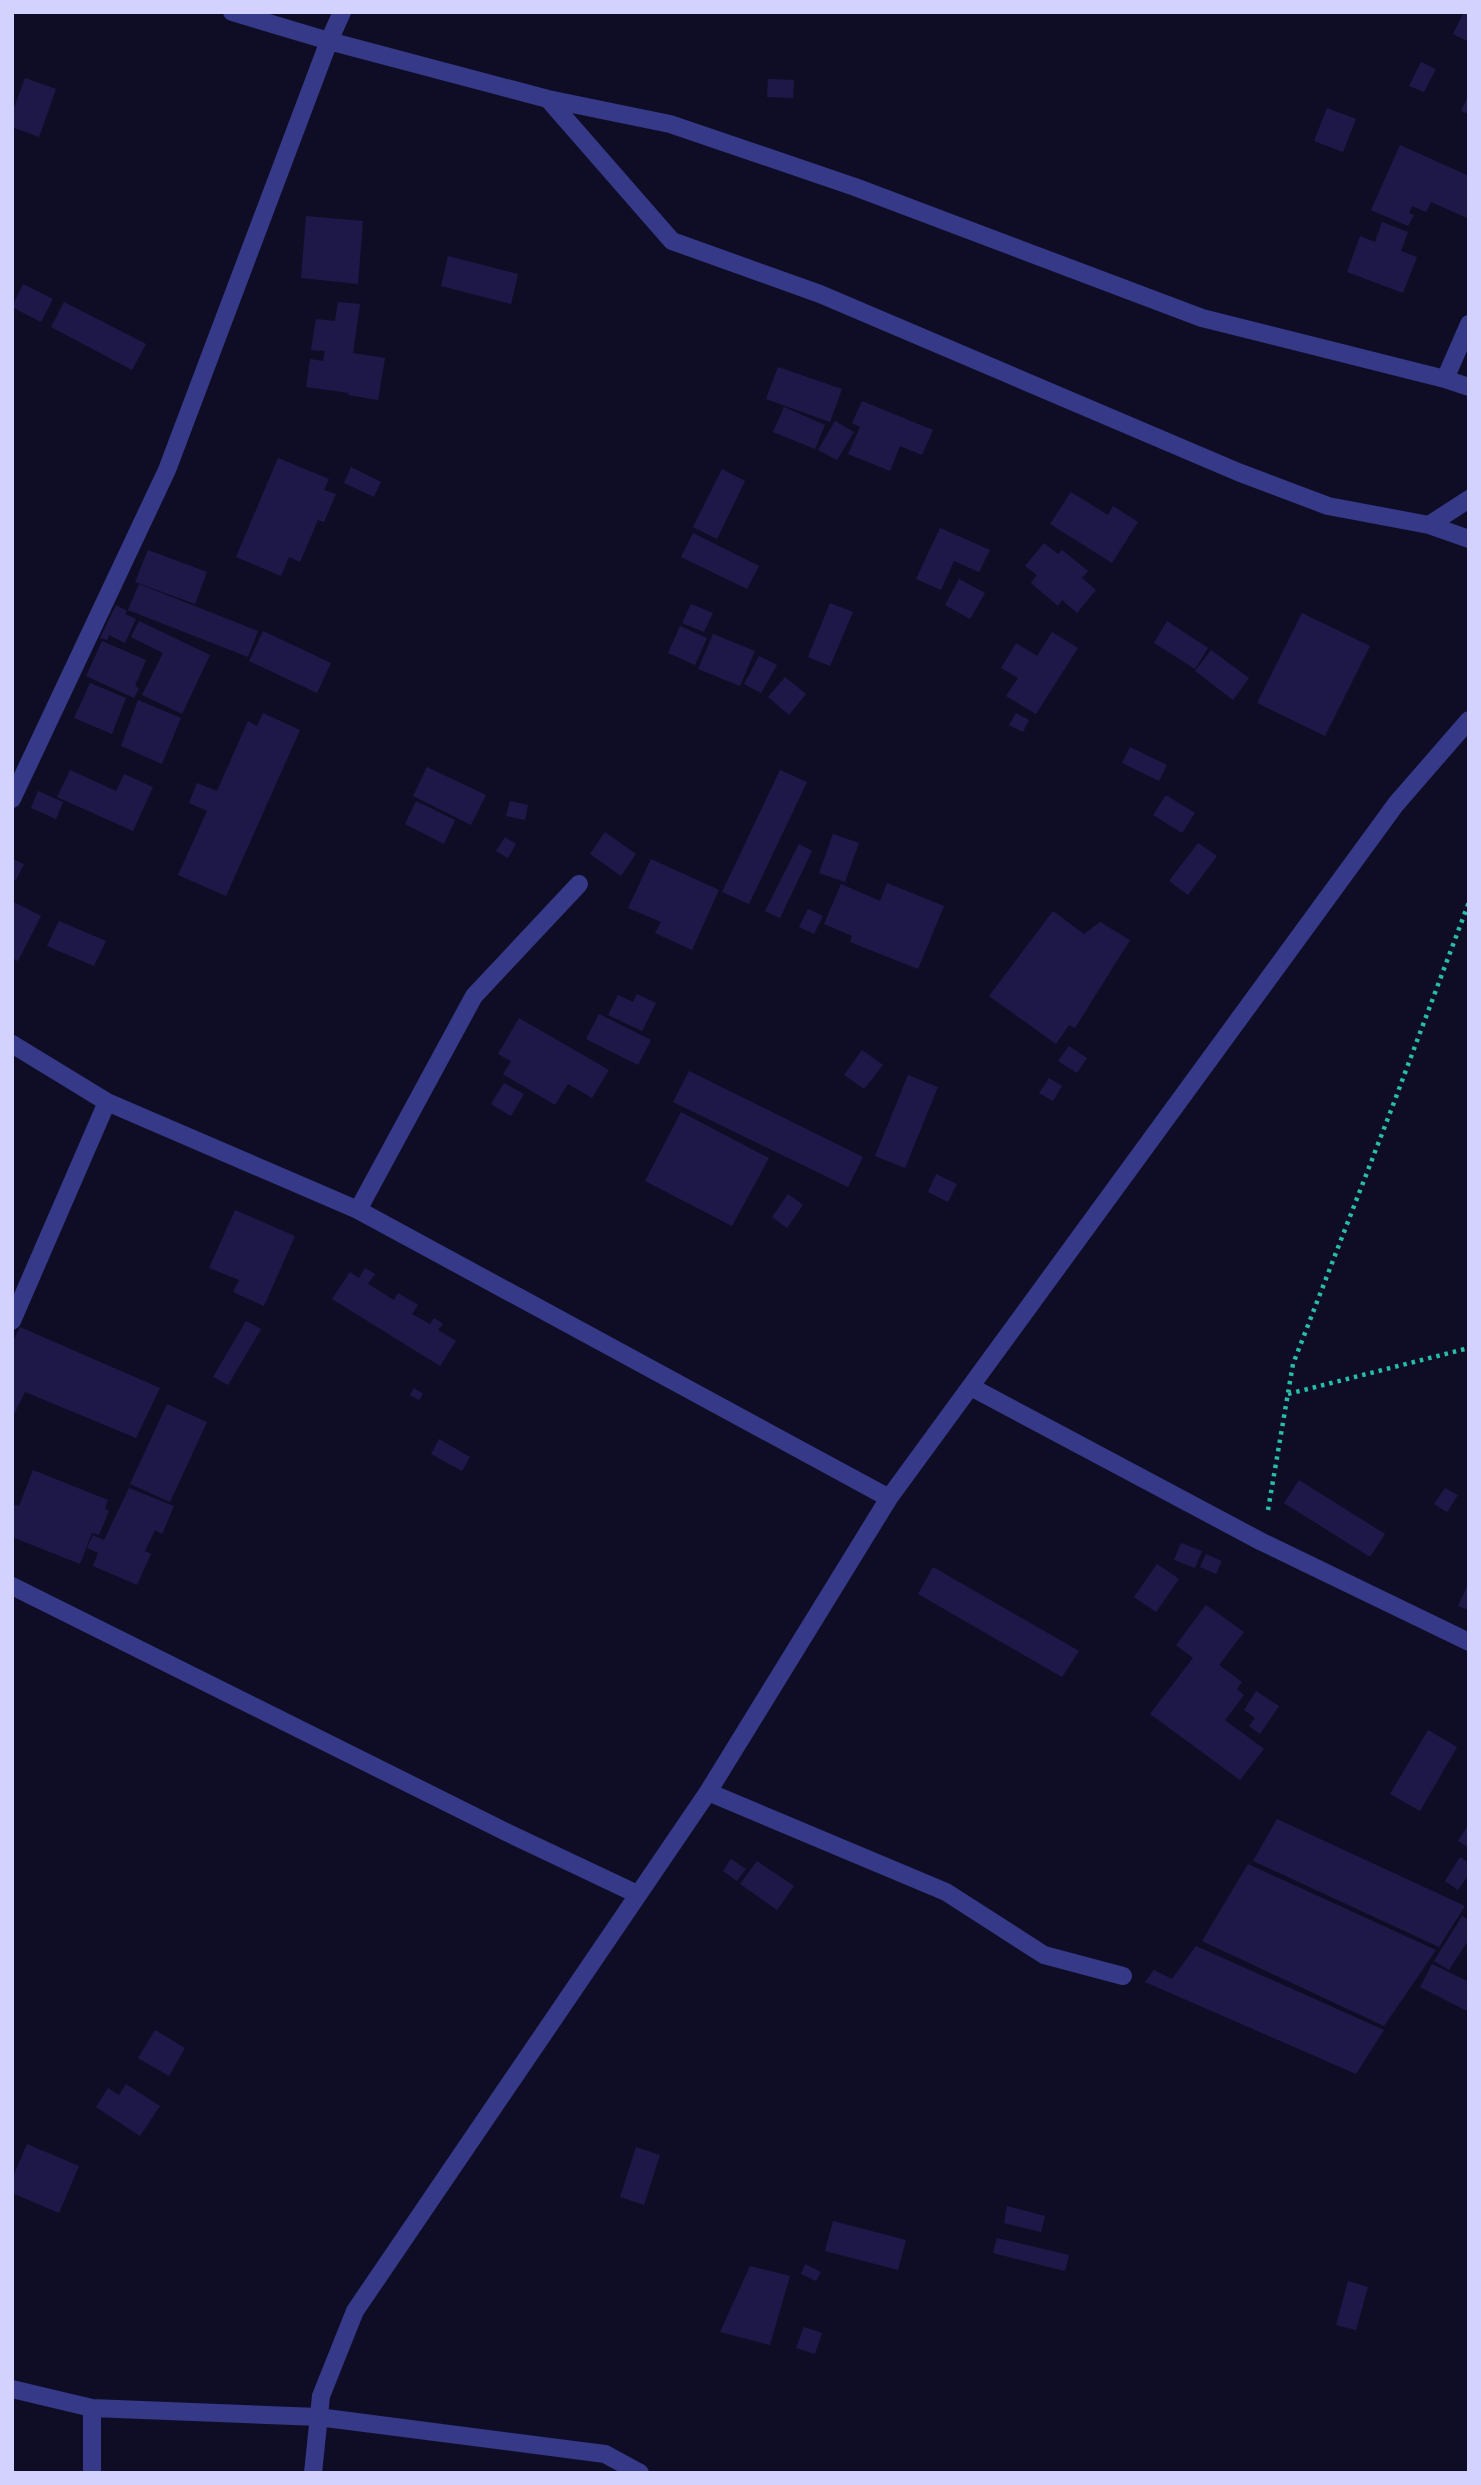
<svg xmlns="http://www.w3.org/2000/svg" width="1481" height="2485" viewBox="0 0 1481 2485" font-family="Jost,sans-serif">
<rect width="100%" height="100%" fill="#0f0d26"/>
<path fill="#1e1848" d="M1464 12H1469V42L1453 34Z
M1421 62 1436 69 1424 92 1409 86Z
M25 78 56 89 39 137 12 127V113Z
M768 79 794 80 793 98 767 97Z
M1469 94V114L1461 111Z
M1327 108 1356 119 1343 152 1314 141Z
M1400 145 1469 176V219L1431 202 1426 212 1412 206 1409 213 1414 215 1408 226 1371 210Z
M306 216 363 221 358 284 301 278Z
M1382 222 1408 232 1401 251 1417 257 1403 293 1347 272 1360 236 1375 242Z
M448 256 518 274 511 304 441 286Z
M23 284 53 299 41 322 12 307Z
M64 302 146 344 132 370 51 327Z
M338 302 360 304 353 353 385 358 378 400 348 395 349 393 306 387 310 359 323 361 325 351 311 350 316 319 335 321Z
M778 367 842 389 830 422 766 399Z
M862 401 933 430 922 455 900 446 890 471 848 454 860 427 852 423Z
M784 407 825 425 815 449 773 432Z
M835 421 854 432 837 460 818 450Z
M278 458 329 479 324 490 336 494 324 522 318 520 300 562 289 557 281 576 236 557Z
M351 467 381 482 374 497 344 483Z
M722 469 745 481 717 539 693 527Z
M1071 492 1108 515 1113 506 1138 522 1112 563 1050 524Z
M940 528 990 550 979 572 954 561 941 590 916 579Z
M693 533 759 566 747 589 681 557Z
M1044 543 1058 554 1062 550 1088 571 1082 578 1096 590 1077 613 1062 600 1058 606 1031 583 1037 575 1025 566Z
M148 550 207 572 195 604 135 582Z
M959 579 985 593 970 619 945 605Z
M139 584 258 631 248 657 128 610Z
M830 603 853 612 830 666 808 657Z
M691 604 713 613 704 632 682 623Z
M116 605 127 611 125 614 136 619 125 643 109 635 107 640 100 638Z
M1302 613 1370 646 1325 736 1257 703Z
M139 621 210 655 182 714 142 695 163 653 131 637Z
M1167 621 1208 648 1195 669 1154 643Z
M680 626 707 638 695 665 668 653Z
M263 631 331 663 317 693 249 661Z
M1052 632 1078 648 1036 714 1006 696 1018 678 1001 668 1016 643 1037 656Z
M713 634 755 651 740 686 698 669Z
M102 641 146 660 135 686 139 688 134 698 86 676Z
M1211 650 1249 678 1233 700 1195 671Z
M759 656 777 665 761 693 744 684Z
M785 677 806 694 789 715 768 697Z
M90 683 126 698 112 734 74 718Z
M138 700 181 718 162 764 121 746Z
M263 713 300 730 226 896 178 875 207 811 189 803 197 783 217 791 248 721 257 726Z
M1016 713 1029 720 1023 732 1009 725Z
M1130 747 1167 765 1159 781 1122 763Z
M427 767 486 795 471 825 413 796Z
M70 770 116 791 124 774 153 787 133 831 57 797Z
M780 770 807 782 749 904 722 892Z
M38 791 63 802 56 819 31 808Z
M1166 795 1195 813 1182 833 1153 815Z
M416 801 455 820 444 844 405 824Z
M510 801 528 805 525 820 506 816Z
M605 832 636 854 621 876 590 854Z
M833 834 859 843 845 882 819 873Z
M505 837 516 844 508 858 496 851Z
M1198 843 1217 856 1188 895 1169 881Z
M799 844 812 851 780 918 765 911Z
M12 859 24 864 16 880 12 879Z
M651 859 719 890 692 950 655 933 661 922 628 908Z
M887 883 944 906 918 969 850 942 852 936 824 924 841 884 880 901Z
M12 901 41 916 18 961 12 958Z
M808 909 823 916 814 934 799 927Z
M1053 911 1084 934 1100 922 1130 940 1075 1028 1069 1025 1056 1044 989 996Z
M59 921 106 941 94 966 47 946Z
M637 994 656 1003 642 1031 608 1015 618 995 633 1002Z
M599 1014 651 1040 638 1065 586 1039Z
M519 1018 609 1070 592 1098 568 1084 555 1105 503 1074 511 1061 498 1054Z
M1069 1046 1087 1058 1077 1073 1058 1061Z
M862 1050 883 1065 864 1089 844 1075Z
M689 1071 863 1157 848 1187 673 1102Z
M908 1075 938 1087 905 1168 875 1156Z
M1049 1078 1062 1086 1053 1101 1039 1093Z
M504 1083 524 1094 511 1116 491 1104Z
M681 1112 769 1158 732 1226 645 1181Z
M936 1174 957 1184 948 1202 928 1192Z
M788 1194 803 1205 787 1228 772 1217Z
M235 1210 295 1236 264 1306 233 1292 239 1280 209 1268Z
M365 1268 375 1274 368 1284 394 1300 398 1293 418 1305 412 1314 430 1324 434 1318 443 1324 438 1330 456 1341 440 1366 332 1299 350 1272 359 1278Z
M246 1321 261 1329 228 1385 213 1377Z
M20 1327 160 1388 136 1438 25 1392 12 1418V1343Z
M414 1388 423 1394 419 1400 410 1395Z
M167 1404 207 1422 170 1502 130 1484Z
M439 1439 470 1457 462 1471 431 1454Z
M33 1470 108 1500 105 1509 109 1511 99 1535 92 1533 80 1564 12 1537V1504L19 1506Z
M1299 1480 1385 1534 1370 1557 1284 1503Z
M129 1488 174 1506 162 1534 155 1530 145 1551 151 1554 137 1585 93 1566 98 1553 87 1548 93 1535 104 1540Z
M1445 1488 1458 1495 1447 1512 1434 1504Z
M1181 1543 1202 1551 1195 1568 1174 1560Z
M1206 1554 1222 1561 1216 1574 1200 1567Z
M1157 1564 1179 1579 1156 1612 1134 1597Z
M933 1567 1079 1651 1062 1677 918 1594Z
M1469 1582V1610L1458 1606Z
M1206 1605 1244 1632 1219 1665 1242 1682 1237 1689 1244 1695 1225 1720 1264 1749 1240 1780 1150 1714 1193 1658 1176 1645Z
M1256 1691 1279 1706 1260 1734 1249 1726 1255 1718 1244 1710Z
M1428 1730 1457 1747 1420 1811 1390 1794Z
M1277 1819 1465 1906 1439 1947 1253 1861Z
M1469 1824V1848L1458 1841Z
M1460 1857 1469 1863V1874L1458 1890 1445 1881Z
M731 1859 746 1869 737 1881 723 1871Z
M757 1861 794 1886 777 1910 740 1884Z
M1248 1864 1436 1950 1384 2026 1202 1941Z
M1462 1916 1469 1920V1939L1449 1970 1434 1961Z
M1196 1946 1384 2030 1356 2074 1145 1982 1154 1970 1172 1979Z
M1432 1964 1469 1982V2012L1420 1987Z
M155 2030 185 2048 169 2076 138 2058Z
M126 2084 160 2106 140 2136 96 2107 108 2088 119 2095Z
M27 2144 79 2166 59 2213 12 2193V2179Z
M636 2147 660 2155 644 2205 620 2197Z
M1007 2206 1045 2216 1041 2232 1004 2223Z
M833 2221 906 2240 898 2270 825 2251Z
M997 2238 1069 2255 1065 2271 993 2253Z
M805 2264 821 2272 816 2281 801 2274Z
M750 2266 790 2276 770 2345 720 2332Z
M1348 2281 1368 2287 1356 2330 1336 2325Z
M804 2327 822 2333 815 2354 796 2348Z"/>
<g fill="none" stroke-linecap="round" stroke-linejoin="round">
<path stroke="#27bda9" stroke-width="4.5" stroke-dasharray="3.5 5" stroke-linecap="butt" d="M1288 1394 1469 1348
M1268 1510 1293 1364 1390 1113 1469 902"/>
<path stroke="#353987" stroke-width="18" d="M708 1792 946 1892 1044 1955 1123 1976"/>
<path stroke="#353987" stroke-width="18" d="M232 12 329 41 548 99 670 124 855 187 1202 318 1445 379 1469 387
M548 99 672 241 820 294 1238 472 1328 506 1429 525 1469 499
M1445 379 1469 324
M1429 525 1469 539
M12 799 167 470 329 41 342 12
M12 1044 107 1102 358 1210 889 1498 708 1792 355 2311 321 2396 313 2473
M358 1210 474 996 579 884
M12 1321 107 1102
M971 1387 1262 1542 1469 1642
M889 1498 1396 804 1469 720
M12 1586 506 1832 637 1894
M12 2389 92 2408 318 2417 605 2454 640 2473
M92 2408V2473"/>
</g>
<rect width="1481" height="2485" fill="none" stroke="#d3d2ff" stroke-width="28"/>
</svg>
